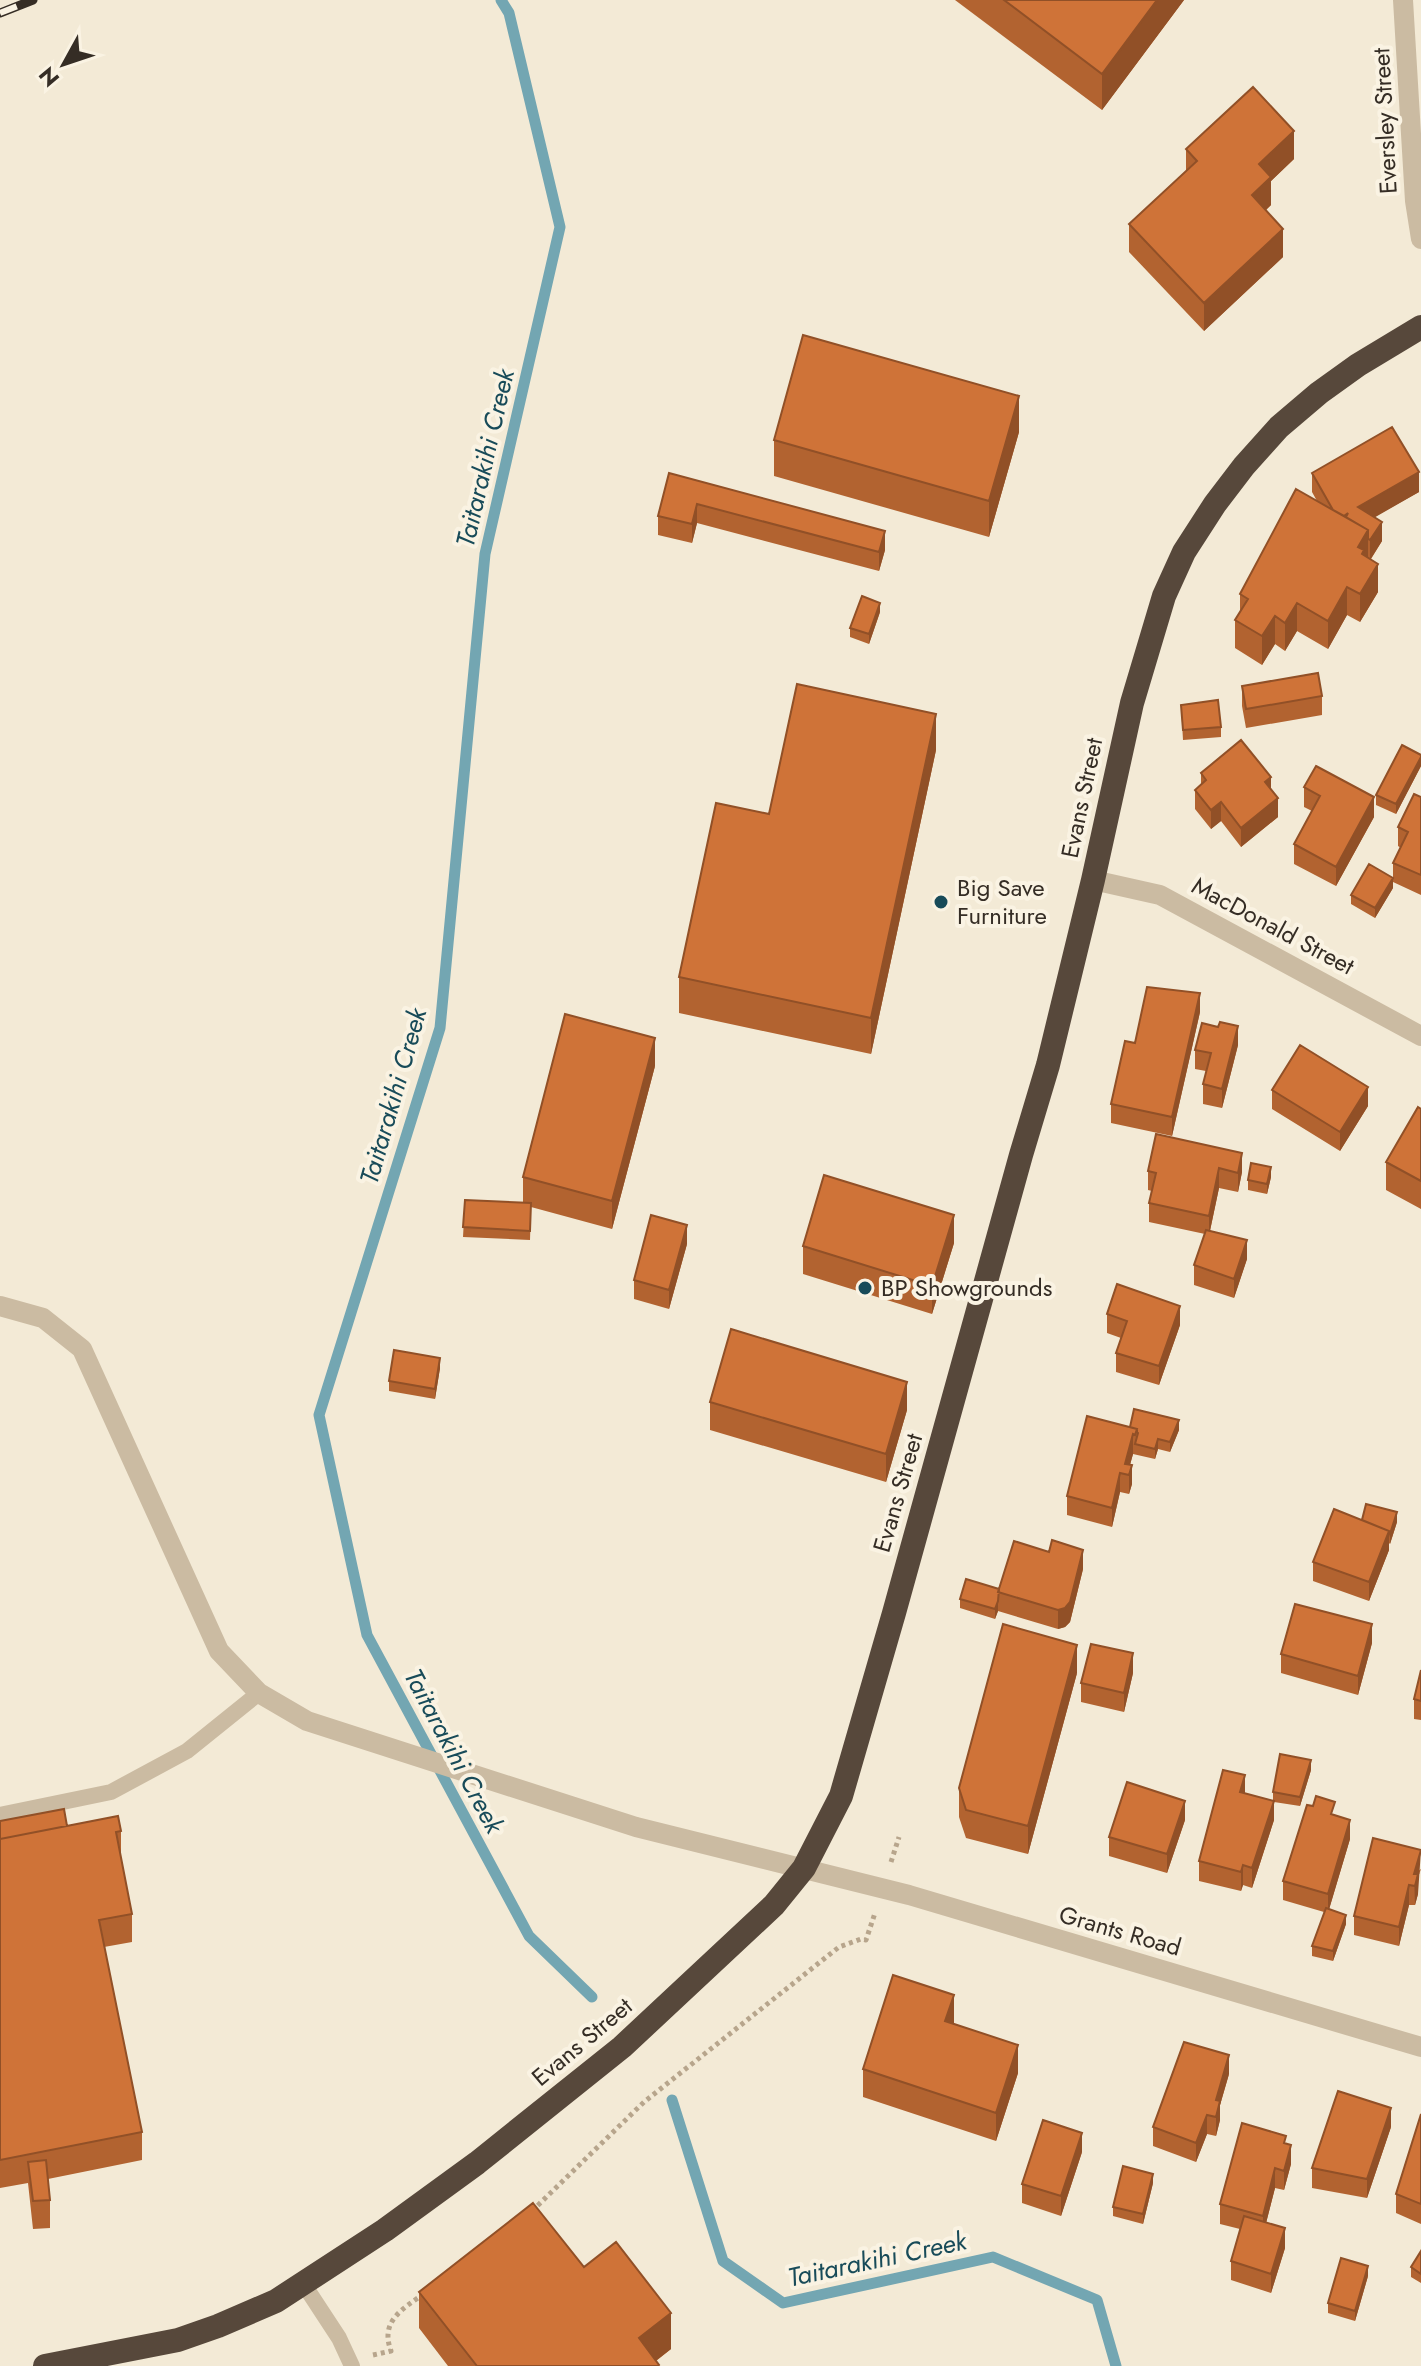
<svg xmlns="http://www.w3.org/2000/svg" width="1421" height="2366" viewBox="0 0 1421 2366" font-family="Jost,sans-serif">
<rect width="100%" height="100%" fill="#f3ead6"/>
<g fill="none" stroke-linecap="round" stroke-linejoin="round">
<path stroke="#73a6b2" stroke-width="11" d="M501 0 509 13 560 227 485 554 440 1028 319 1415 367 1635 529 1936 592 1997
M672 2100 723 2261 783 2303 993 2257 1097 2300 1116 2366"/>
<path stroke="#b7a58c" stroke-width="5" stroke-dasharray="4 4" stroke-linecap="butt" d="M891 1862 899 1837
M532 2211 644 2102 839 1947 861 1939 866 1940 875 1913
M373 2355 391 2351C380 2322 401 2310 422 2295"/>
<path stroke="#cbbba2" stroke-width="16" d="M0 1815 111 1792 187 1751 259 1693
M303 2283 339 2338 352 2366"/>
<path stroke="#cbbba2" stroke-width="20" d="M1403 0 1415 201 1421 239
M1093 880 1160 895 1421 1036
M0 1306 43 1318 82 1349 219 1651 259 1693 307 1721 636 1827 909 1895 1421 2047"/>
<path stroke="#57483b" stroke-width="24" d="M45 2366 178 2340 218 2326 276 2301 385 2230 477 2163 622 2047 774 1905 804 1868 841 1796 894 1613 1021 1155 1048 1065 1093 880 1132 703 1164 596 1184 552 1215 504 1244 466 1279 427 1319 393 1358 365 1421 327"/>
<g stroke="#352d25" stroke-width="9">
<path id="rail" d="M0 13 33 0"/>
</g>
<use href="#rail" stroke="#faf3e3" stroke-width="6" stroke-dasharray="18" stroke-linecap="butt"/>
</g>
<path fill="#b26330" d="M955 0H1184L1102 110Z
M1186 149 1294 159 1271 181V205L1266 210 1283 257 1204 331 1129 252V224L1186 171Z
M1019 432 989 537 774 476V440Z
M669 473 885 550 879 571 697 523 692 543 658 535V516Z
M1312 473 1419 492 1374 517 1382 541 1371 559 1378 592 1360 622 1347 615 1328 649 1297 631 1285 651 1275 644 1262 665 1235 648V620L1240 613V594L1317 501 1312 492Z
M880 612 869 644 850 637V628Z
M1242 686 1322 696V715L1246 728 1242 706Z
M1181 705 1221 727V737L1183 740Z
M936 750 871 1054 679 1013V977L769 814Z
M1421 755V766L1396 814 1376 805V795Z
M1201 773 1271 790 1278 817 1241 847 1221 821 1211 829 1195 809V790L1201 785Z
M1304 787 1374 817 1336 886 1294 864V844L1312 811 1304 807Z
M1421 797V895L1393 882V863L1401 848 1398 846V827Z
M1393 888 1375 918 1351 904V895Z
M1200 1012 1172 1136 1111 1123V1104L1135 1043Z
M1238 1045 1222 1108 1203 1104V1084L1206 1071 1195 1069V1050Z
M655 1066 612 1229 531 1207 530 1240 463 1237 465 1200 523 1203V1177Z
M1272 1090 1368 1106 1340 1151 1272 1109Z
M1421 1109V1209L1386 1190V1162Z
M1156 1134 1242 1172 1238 1192 1219 1188 1210 1231 1247 1259 1234 1298 1194 1285V1265L1205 1234 1149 1222V1203L1152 1191 1148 1190V1171Z
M1271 1177 1267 1194 1248 1190V1180Z
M954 1243 932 1314 803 1274V1246Z
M687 1244 669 1309 634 1299V1280Z
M1107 1314 1180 1325 1159 1385 1116 1372V1353L1121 1338 1107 1333Z
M440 1368 435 1399 389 1391V1381Z
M710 1402 907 1410 886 1482 710 1430Z
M1130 1427 1179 1430 1170 1452 1158 1449 1155 1459 1133 1454 1130 1465 1132 1484 1129 1494 1120 1492 1112 1527 1067 1515V1496Z
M1362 1520 1397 1522 1390 1544 1389 1543V1550L1369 1601 1313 1581V1562Z
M1083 1569 1070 1622 1065 1627 1058 1629 998 1611 995 1619 960 1608V1599Z
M1372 1643 1358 1695 1281 1673V1654Z
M1421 1670V1720L1414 1719V1699Z
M1077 1673 1028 1854 966 1838 959 1817V1788Z
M1133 1673 1124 1712 1081 1702V1683Z
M1311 1770 1300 1806 1274 1802V1820L1252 1888 1243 1885 1241 1891 1199 1881V1861L1245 1793 1273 1801V1792Z
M1335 1815 1350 1839 1329 1909 1346 1924 1333 1961 1312 1956V1946L1324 1912 1283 1900V1881Z
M1185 1820 1167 1873 1109 1856V1837Z
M0 1821 121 1831V1857L132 1914V1942L104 1947 142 2132V2160L48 2179 50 2200V2228L33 2229 28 2183 0 2188Z
M1421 1869 1418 1877V1894L1415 1905H1409L1399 1946 1354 1935V1916Z
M863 2069 1018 2073 996 2141 863 2097Z
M1229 2074 1220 2105V2120L1216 2136 1207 2134 1196 2162 1153 2146V2127Z
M1421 2114V2224L1396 2213V2194Z
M1391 2127 1367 2198 1312 2188V2168Z
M1286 2143 1291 2164 1284 2190 1275 2188 1266 2223 1285 2248 1271 2293 1231 2280V2261L1240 2229 1220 2224V2204Z
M1082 2152 1061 2216 1022 2203V2184Z
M1153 2183 1143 2224 1113 2216V2207Z
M1421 2251V2283L1411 2277V2267Z
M1368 2276 1355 2321 1328 2313V2303Z
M419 2292 671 2349 656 2361 659 2366H448L419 2328Z"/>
<path fill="#915027" d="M1157 0H1184L1102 110V74Z
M1294 131V159L1271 181V205L1252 223V195L1259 164Z
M1283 229V257L1204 331V303Z
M1019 396V432L989 537V501Z
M1419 472V492L1358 527V507Z
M697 504V523L692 543V524Z
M1382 522V541L1370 560V540Z
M1368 530V558L1364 565 1358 547Z
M885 531V550L879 571V552Z
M1378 564V592L1360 622V594Z
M1347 587V615L1328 649V621Z
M880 603V612L869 644V634Z
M1297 603V631L1285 651V623Z
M1275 616V644L1262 665V636Z
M936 714V750L871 1054V1018Z
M1421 757V766L1396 814V804Z
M1271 777V796L1265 782Z
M1374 797V817L1336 886V867Z
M1278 798V817L1241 847V828Z
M1221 802V821L1211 829V810Z
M1393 878V888L1375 918V908Z
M1200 993V1012L1172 1136V1117Z
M1238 1026V1045L1222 1108V1089Z
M655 1038V1066L612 1229V1201Z
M1368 1087V1106L1340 1151V1132Z
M1242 1153V1172L1238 1192V1173Z
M1271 1167V1177L1267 1194V1184Z
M1219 1168V1188L1209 1235V1216Z
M954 1215V1243L932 1314V1286Z
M687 1225V1244L669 1309V1290Z
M1247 1240V1259L1234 1298V1279Z
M1180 1306V1325L1159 1385V1366Z
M440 1358V1368L435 1399V1389Z
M907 1382V1410L886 1482V1454Z
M1179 1420V1430L1170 1452V1442Z
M1133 1434V1454L1127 1475 1125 1464Z
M1158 1439V1449L1155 1459V1449Z
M1132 1465V1484L1129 1494V1475Z
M1120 1473V1492L1112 1527V1508Z
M1397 1512V1522L1390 1544V1534Z
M1389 1531V1550L1369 1601V1582Z
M1083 1550V1569L1070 1622 1065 1627 1058 1629V1610Z
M998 1601V1611L995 1619V1609Z
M1372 1624V1643L1358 1695V1676Z
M1077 1645V1673L1028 1854V1826Z
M1133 1653V1673L1124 1712V1693Z
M1311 1760V1770L1300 1806V1797Z
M1245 1775V1794L1240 1792Z
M1185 1801V1820L1167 1873V1854Z
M1274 1801V1820L1252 1888V1868Z
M1350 1820V1839L1328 1913V1894Z
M1421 1850 1418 1894 1415 1905 1414 1874Z
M1243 1865V1885L1241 1891V1872Z
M1409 1885V1905L1399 1946V1927Z
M1346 1915V1924L1333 1961V1951Z
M954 1995V2023L945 2049V2021Z
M1018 2045V2073L996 2141V2113Z
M1229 2055V2074L1220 2105V2120L1216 2136V2100Z
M1391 2108V2127L1367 2198V2179Z
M1207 2115V2134L1196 2162V2143Z
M1082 2133V2152L1061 2216V2196Z
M1291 2145V2164L1284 2190V2171Z
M1275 2168V2188L1263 2235V2216Z
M1153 2174V2183L1143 2224V2214Z
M1285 2228V2248L1271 2293V2274Z
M1368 2266V2276L1355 2321V2311Z
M671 2313V2349L649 2366 639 2338Z"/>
<path fill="#cf7338" stroke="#915027" stroke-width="2" d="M1004 0H1157L1102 74Z
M1253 87 1294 131 1259 164 1271 177 1252 195 1283 229 1204 303 1129 224 1197 161 1186 149Z
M803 335 1019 396 989 501 774 440Z
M1392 427 1419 472 1358 507 1382 522 1370 540 1368 539V530L1346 517 1348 513 1344 516 1333 510 1312 473Z
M669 473 885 531 879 552 697 504 692 524 658 516Z
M1296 489 1368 530 1358 547 1364 550 1362 554 1378 564 1360 594 1347 587 1328 621 1297 603 1285 623 1275 616 1262 636 1235 620 1248 599 1240 594Z
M862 596 880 603 869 634 850 628Z
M1318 673 1322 696 1246 709 1242 686Z
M797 684 936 714 871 1018 679 977 716 803 769 814Z
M1218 700 1221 727 1183 730 1181 705Z
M1241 740 1271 777 1265 782 1278 798 1241 828 1221 802 1211 810 1195 790 1206 780 1201 773Z
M1402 745 1421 755V757L1396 804 1376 795Z
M1316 766 1374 797 1336 867 1294 844 1320 796 1304 787Z
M1414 794 1421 797V875L1393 863 1408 832 1398 827Z
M1369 864 1393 878 1375 908 1351 895Z
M1147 987 1200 993 1172 1117 1111 1104 1125 1041 1135 1043Z
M565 1014 655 1038 612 1201 523 1177Z
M1220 1022 1238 1026 1222 1089 1203 1084 1211 1053 1195 1050 1202 1023 1218 1027Z
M1300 1045 1368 1087 1340 1132 1272 1090Z
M1418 1107 1421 1109V1181L1386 1162Z
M1156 1134 1242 1153 1238 1173 1219 1168 1209 1216 1149 1203 1156 1173 1148 1171Z
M1251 1163 1271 1167 1267 1184 1248 1180Z
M824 1175 954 1215 932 1286 803 1246Z
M465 1200 531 1203 530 1231 463 1227Z
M651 1215 687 1225 669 1290 634 1280Z
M1206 1230 1247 1240 1234 1279 1194 1265Z
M1117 1284 1180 1306 1159 1366 1116 1353 1127 1321 1107 1314Z
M731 1329 907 1382 886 1454 710 1402Z
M394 1350 440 1358 435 1389 389 1381Z
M1134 1409 1179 1420 1170 1442 1158 1439 1155 1449 1135 1444 1138 1433 1137 1432V1429L1130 1427Z
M1087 1416 1137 1429 1135 1435 1133 1434 1125 1464 1132 1465 1129 1475 1120 1473 1112 1508 1067 1496Z
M1366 1504 1397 1512 1390 1534 1389 1531 1362 1520Z
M1334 1509 1389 1531 1369 1582 1313 1562Z
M1052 1540 1083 1550 1070 1602 1065 1608 1058 1610 998 1592 1014 1541 1049 1552Z
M966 1579 999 1589 998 1601 995 1609 960 1599Z
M1295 1604 1372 1624 1358 1676 1281 1654Z
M1003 1624 1077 1645 1028 1826 966 1810 959 1788Z
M1091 1644 1133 1653 1124 1693 1081 1683Z
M1421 1670V1701L1414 1699Z
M1280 1754 1311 1760 1300 1797 1273 1792Z
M1223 1770 1245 1775 1240 1792 1274 1801 1252 1868 1243 1865 1241 1872 1199 1861Z
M1127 1782 1185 1801 1167 1854 1109 1837Z
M1316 1796 1335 1802 1331 1814 1350 1820 1328 1894 1283 1881 1307 1805 1313 1806Z
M64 1809 67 1826 0 1839V1821Z
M118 1816 121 1831 116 1832 132 1914 99 1920 142 2132 0 2160V1839Z
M1373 1838 1421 1850 1414 1874H1418L1415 1886 1409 1885 1399 1927 1354 1916Z
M1326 1908 1346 1915 1333 1951 1312 1946Z
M893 1975 954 1995 945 2021 1018 2045 996 2113 863 2069Z
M1184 2042 1229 2055 1216 2100 1220 2101 1216 2117 1207 2115 1196 2143 1153 2127Z
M1338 2091 1391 2108 1367 2179 1312 2168Z
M1421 2114V2204L1396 2194Z
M1043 2120 1082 2133 1061 2196 1022 2184Z
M1242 2123 1286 2136 1284 2143 1291 2145 1284 2171 1275 2168 1263 2216 1220 2204Z
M46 2160 50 2200 33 2201 28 2162Z
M1123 2166 1153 2174 1143 2214 1113 2207Z
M533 2203 584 2267 616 2242 671 2313 639 2338 659 2365 658 2366H477L419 2292Z
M1244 2216 1285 2228 1271 2274 1231 2261Z
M1421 2251V2274L1411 2267Z
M1341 2258 1368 2266 1355 2311 1328 2303Z"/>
<g fill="#184b59" stroke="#faf3e3" stroke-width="3">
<circle cx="941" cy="902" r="8"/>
<circle cx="865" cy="1288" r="8"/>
</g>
<g text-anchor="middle" stroke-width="8" stroke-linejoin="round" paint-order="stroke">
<g font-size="24" fill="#352d25" stroke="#faf3e3">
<text transform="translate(1385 121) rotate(-93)" y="8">Eversley Street</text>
<text transform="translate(1082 798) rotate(-78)" y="8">Evans Street</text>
<text transform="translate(1273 926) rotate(28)" y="8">MacDonald Street</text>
<text transform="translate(898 1493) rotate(-74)" y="8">Evans Street</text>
<text transform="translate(1120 1931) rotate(16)" y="8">Grants Road</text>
<text transform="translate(582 2042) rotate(-40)" y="8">Evans Street</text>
</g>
<g font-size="24" fill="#352d25" stroke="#faf3e3" text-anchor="start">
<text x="957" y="896">Big Save<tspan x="957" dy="28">Furniture</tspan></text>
<text x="881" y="1296">BP Showgrounds</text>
</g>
<g font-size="26" font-style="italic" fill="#184b59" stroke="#faf3e3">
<text transform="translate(485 458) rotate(-77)" y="9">Taitarakihi Creek</text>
<text transform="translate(393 1096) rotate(-74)" y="9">Taitarakihi Creek</text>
<text transform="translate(454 1751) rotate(62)" y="9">Taitarakihi Creek</text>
<text transform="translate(877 2259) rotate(-12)" y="9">Taitarakihi Creek</text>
</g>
</g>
<g transform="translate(64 64) rotate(230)" stroke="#faf3e3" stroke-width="6" paint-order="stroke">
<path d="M0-6L14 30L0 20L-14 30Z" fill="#352d25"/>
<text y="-12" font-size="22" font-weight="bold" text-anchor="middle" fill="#352d25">N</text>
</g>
</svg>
